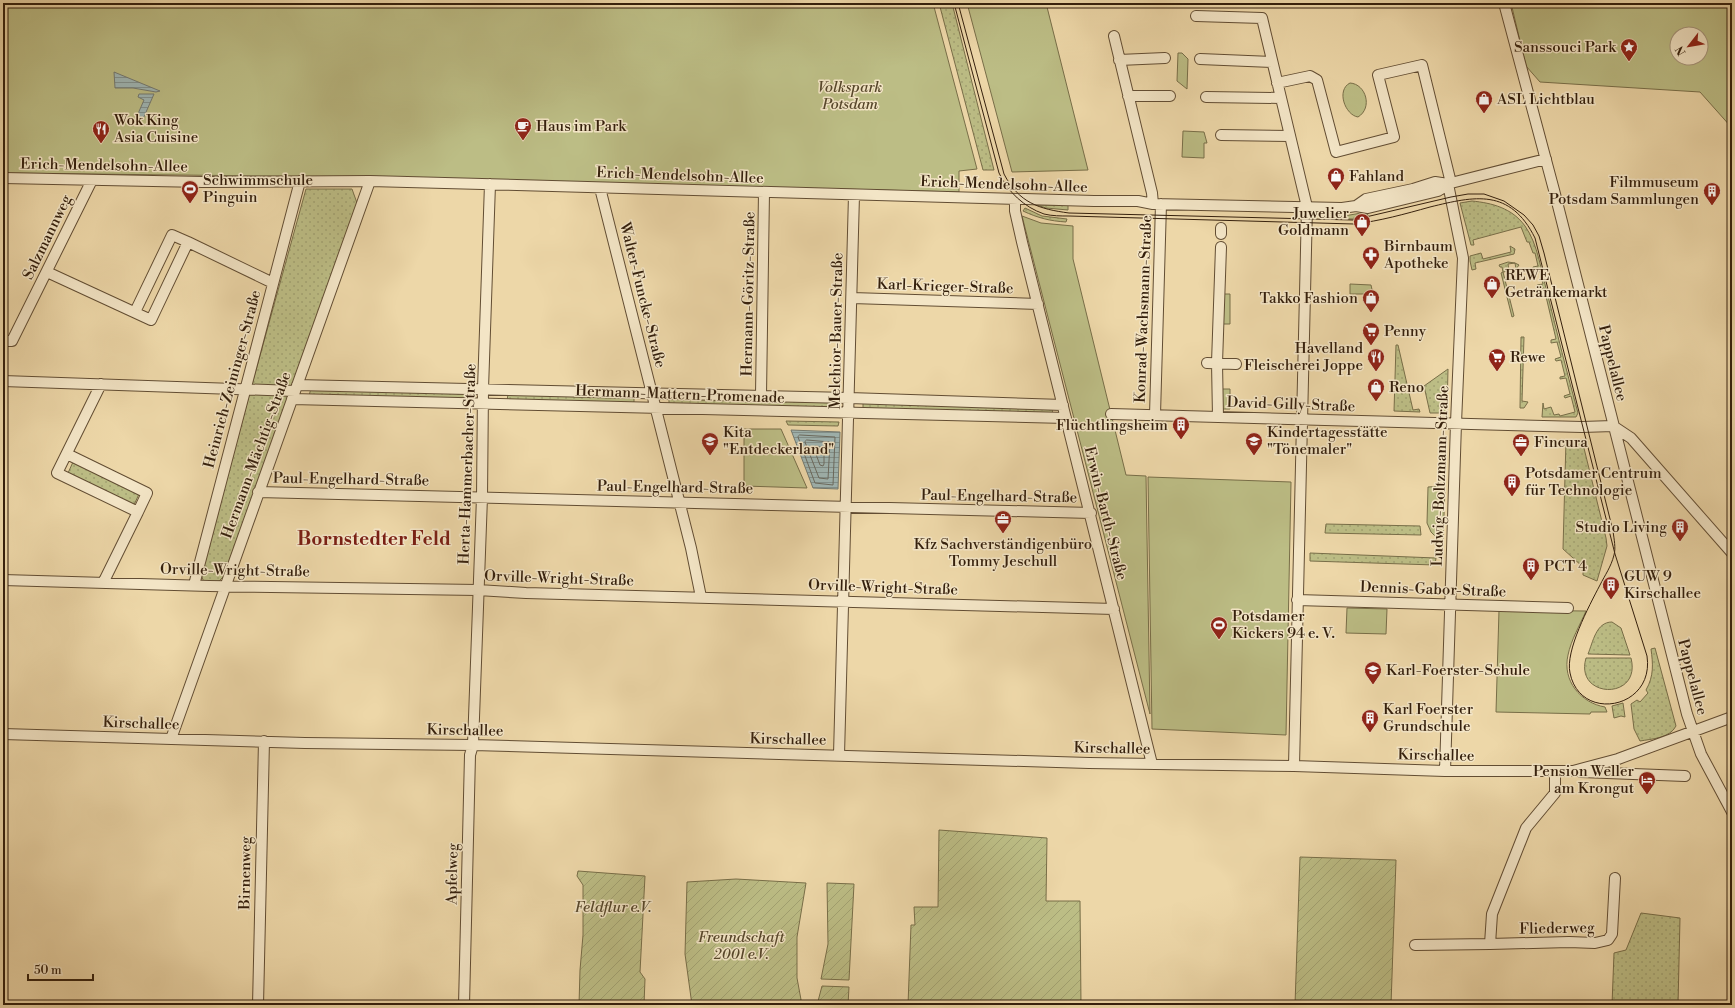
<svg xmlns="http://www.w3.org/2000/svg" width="1735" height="1008" viewBox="0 0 1735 1008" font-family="'Libre Bodoni',serif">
<defs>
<pattern id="grass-dots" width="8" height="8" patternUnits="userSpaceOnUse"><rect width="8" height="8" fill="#bcbd85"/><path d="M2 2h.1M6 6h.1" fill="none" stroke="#a2a272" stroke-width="1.8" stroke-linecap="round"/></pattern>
<pattern id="garden-furrows" width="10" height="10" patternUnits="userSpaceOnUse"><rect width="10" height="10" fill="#bcbd85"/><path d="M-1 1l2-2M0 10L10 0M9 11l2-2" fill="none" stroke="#a2a272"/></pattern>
<pattern id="water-rules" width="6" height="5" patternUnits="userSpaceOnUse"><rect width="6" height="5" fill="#9fb6b4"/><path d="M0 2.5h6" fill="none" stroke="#829391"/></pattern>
</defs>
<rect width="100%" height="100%" fill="#edd7a8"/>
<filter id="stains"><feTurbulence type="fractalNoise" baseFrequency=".005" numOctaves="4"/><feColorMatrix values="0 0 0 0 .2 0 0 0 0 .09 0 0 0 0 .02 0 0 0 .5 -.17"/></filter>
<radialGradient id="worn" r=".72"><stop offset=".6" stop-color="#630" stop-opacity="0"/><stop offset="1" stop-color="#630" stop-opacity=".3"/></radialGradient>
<path fill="url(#grass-dots)" stroke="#786e48" d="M939 3H952L994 170H983Z
M306 189H352L357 203 226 574 219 581 204 582 201 575 253 381Z
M1472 201C1492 203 1512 208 1525 226 1538 244 1541 271 1547 292 1557 333 1567 373 1578 413L1576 417H1542L1543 403 1544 409 1551 407 1554 415 1559 414 1560 416 1575 412 1571 396 1565 398 1564 396 1570 394 1566 378 1560 379V377L1565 376 1561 360 1556 361 1555 359 1561 357 1557 342 1551 343V340L1556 339 1544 288 1538 289 1537 285 1543 284 1539 268 1533 269V267L1538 266 1535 253H1533L1529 242H1527L1521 227 1473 240 1474 245H1471L1460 203Z
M1037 205H1068V210L1046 208Z
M1025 208 1042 216 1067 219 1066 222C1050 221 1038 218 1023 211Z
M1367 212 1368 216 1353 219 1319 218 1324 216H1344Z
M1510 246 1515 249 1514 254 1475 263 1476 269 1472 270 1470 261V256L1481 253 1483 259 1511 252Z
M1508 262 1515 263 1519 265 1516 269 1515 263 1508 264 1509 271 1503 272 1514 316 1512 317 1501 273 1503 272 1502 267H1500L1499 265Z
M1521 337H1524L1522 401 1528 402 1524 408H1520Z
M1396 345H1398L1413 410 1419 409 1420 412 1394 411Z
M1448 369 1447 413H1430L1424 386Z
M311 388 475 393V400L309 396Z
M508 394 634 397V405L507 401Z
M669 398 840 403 839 410 669 405Z
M863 403 1052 408 1053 416 863 411Z
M786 421 839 422 838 426 788 425Z
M1566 440H1582L1606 538 1607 546 1597 581 1583 575V567L1563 549Z
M73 462 139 494 134 505 68 473Z
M1326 524 1420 526 1421 535 1325 533Z
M1310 553 1436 558 1435 565 1310 561Z
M1612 622 1621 628 1630 655 1588 654C1593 642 1596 622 1612 622Z
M1655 648 1676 726C1670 738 1652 739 1640 741L1634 729 1631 704 1637 700 1640 702 1648 693 1646 690C1654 676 1653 664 1651 649Z
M1586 658H1631C1642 701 1574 699 1586 658Z
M1623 703 1625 717 1621 716 1614 718 1612 706Z
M1641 913 1680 918 1678 1005H1612L1614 953 1626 950Z"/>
<path fill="#bcbd85" stroke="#786e48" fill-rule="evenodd" d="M3 3H933L977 169 959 171V192L356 177 3 173V24H4Z
M967 3H1046L1088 170 1012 172Z
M1511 3H1732V128L1700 92 1540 82 1526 66ZM1677 34H1701V58H1677Z
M1178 53H1182L1188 59 1187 89 1177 81Z
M1350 83C1366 84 1373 108 1358 117 1345 115 1336 90 1350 83Z
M1183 131 1204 132 1207 143H1204V158L1182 157Z
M1022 216 1041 223 1073 226V259L1126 475 1146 476 1150 714Z
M1350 284 1371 285 1373 294H1350Z
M1222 294H1230V324H1222Z
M1222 389H1230V409H1222Z
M744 429H781L807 488 744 486Z
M1148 477 1291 482 1286 735 1152 729Z
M1445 486V487L1443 544 1431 532 1427 523 1428 487Z
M1347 608 1387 609 1386 634 1346 633Z
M1499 610 1586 611C1580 625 1571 640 1568 655 1562 681 1581 703 1605 707L1607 712H1591L1590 714 1496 712Z"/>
<path fill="url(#garden-furrows)" stroke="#786e48" d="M939 830 1047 838 1046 901H1080L1081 1005H908L911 925H915L914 907H938Z
M1300 857 1396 860 1391 1005H1295Z
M578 871 645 876 640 972 645 979 644 1005H579L580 970 583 935V885L577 876Z
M736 879 806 883 797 937V978L802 1005H692L685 954 687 882Z
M827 883 854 884 849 980 821 979 828 944Z
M822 986 849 987 848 1005H817Z"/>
<path fill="url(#water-rules)" stroke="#747a71" d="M114 72 160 91 156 92 133 88H115Z
M139 94H154L143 119 137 116 144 100 138 97Z
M791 430 840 432 838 489 813 488Z"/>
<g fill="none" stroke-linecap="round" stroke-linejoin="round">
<path stroke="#6a6a60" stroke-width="1" d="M800 435 835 437 833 485 815 483 798 437Z
M807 440 830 442 828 479 819 478 805 442Z
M816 446 824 448V464L823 466 820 465 814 449Z"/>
<g stroke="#624d33" stroke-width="12">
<path id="minor" d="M1504 3 1554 190 1687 714 1701 754 1732 812
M1196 16 1262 18 1307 207 1294 766
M1114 36 1152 193 1153 204
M1200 59 1272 62
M1119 60 1165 58
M1277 83 1310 76 1317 80 1336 152 1394 137 1378 75 1422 65 1451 183
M1128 96H1170
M1206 97 1281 98
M1221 135 1290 136
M3 178 203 182 370 181 1094 201H1138L1153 204 1342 208 1356 206 1368 208 1438 191 1451 183 1546 159
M600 188 691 548 701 597
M1015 199V211L1022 242 1152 764
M1356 206 1366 199 1413 189 1435 182 1448 184
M1221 234V228
M47 272 151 320 188 242 273 283
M852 298 1038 304
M135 312 172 235 188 242
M3 341H12L92 180
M1207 363 1236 364
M3 381 295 391
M101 384 57 473 138 512 103 583
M297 385 849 398 1063 405
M761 395 764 192
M292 399 1066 418
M1111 414 1582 427 1613 426
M1155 415 1161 204
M1218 417 1217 363 1221 247
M1613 426 1631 438 1732 553
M67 454 147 493 138 512
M258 492 1091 513
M3 580 209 586 478 590 526 593 1114 609
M194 585 300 181
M1297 600 1568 608
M3 734 305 743 473 745 1089 763 1294 766 1445 771H1573L1618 759 1732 717
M171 739 370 181
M839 755 854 195
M1445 771 1456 423 1463 258 1448 184
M1581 772 1685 776
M1490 944 1569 942 1595 943 1608 940 1612 934 1615 878
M1415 945 1490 944 1492 914 1526 828 1555 793V771
M258 1005 264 741
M464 1005 470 755 473 745 482 497 483 389 490 184"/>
</g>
<use href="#minor" stroke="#f3e5c6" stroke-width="10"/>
<path stroke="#341f0c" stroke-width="1" d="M954 3 999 173C1008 192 1024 207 1044 214 1052 216 1061 216 1069 216L1354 224C1380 221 1405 214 1430 207 1475 196 1510 188 1535 238L1615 554 1647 656C1655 709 1580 723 1570 673 1565 651 1589 606 1600 585 1605 575 1611 567 1614 555 1616 548 1614 539 1613 531L1544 253 1539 236 1533 225 1524 215 1504 201 1484 194H1468L1451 197 1353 220 1069 213C1039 209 1019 203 1004 174L958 3"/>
</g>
<defs>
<g id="sight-pin" transform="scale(0.9)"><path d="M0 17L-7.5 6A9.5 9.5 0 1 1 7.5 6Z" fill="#8f2418" stroke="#f3e5c6"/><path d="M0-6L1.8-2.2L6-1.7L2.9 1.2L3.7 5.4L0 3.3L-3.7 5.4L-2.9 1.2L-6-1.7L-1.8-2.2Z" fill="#fff"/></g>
<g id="shop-pin" transform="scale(0.9)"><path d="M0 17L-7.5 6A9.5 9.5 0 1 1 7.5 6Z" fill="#8f2418" stroke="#f3e5c6"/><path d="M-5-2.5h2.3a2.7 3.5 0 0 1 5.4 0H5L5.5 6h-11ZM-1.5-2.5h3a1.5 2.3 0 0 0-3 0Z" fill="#fff"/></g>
<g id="cafe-pin" transform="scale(0.9)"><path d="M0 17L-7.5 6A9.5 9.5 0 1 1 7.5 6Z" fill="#8f2418" stroke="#f3e5c6"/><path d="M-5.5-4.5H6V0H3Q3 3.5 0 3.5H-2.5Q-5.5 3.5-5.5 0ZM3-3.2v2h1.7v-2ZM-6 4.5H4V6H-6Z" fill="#fff"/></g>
<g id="restaurant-pin" transform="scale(0.9)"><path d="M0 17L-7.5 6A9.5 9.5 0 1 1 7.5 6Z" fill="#8f2418" stroke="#f3e5c6"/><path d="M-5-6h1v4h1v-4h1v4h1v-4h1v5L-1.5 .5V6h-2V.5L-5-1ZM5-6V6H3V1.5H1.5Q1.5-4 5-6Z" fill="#fff"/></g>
<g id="stadium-pin" transform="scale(0.9)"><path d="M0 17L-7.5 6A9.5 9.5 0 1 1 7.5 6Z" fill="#8f2418" stroke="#f3e5c6"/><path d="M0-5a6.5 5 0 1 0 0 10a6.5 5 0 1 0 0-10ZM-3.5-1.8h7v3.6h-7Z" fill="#fff"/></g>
<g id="building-pin" transform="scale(0.9)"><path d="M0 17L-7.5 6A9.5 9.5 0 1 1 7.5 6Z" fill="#8f2418" stroke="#f3e5c6"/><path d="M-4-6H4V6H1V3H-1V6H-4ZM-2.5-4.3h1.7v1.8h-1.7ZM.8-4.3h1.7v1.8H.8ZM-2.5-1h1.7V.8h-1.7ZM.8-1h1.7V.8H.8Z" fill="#fff"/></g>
<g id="pharmacy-pin" transform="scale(0.9)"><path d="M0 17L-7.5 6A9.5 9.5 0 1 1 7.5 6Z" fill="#8f2418" stroke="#f3e5c6"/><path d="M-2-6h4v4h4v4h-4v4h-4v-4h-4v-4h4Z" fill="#fff"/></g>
<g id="supermarket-pin" transform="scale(0.9)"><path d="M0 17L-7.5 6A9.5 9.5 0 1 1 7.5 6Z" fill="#8f2418" stroke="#f3e5c6"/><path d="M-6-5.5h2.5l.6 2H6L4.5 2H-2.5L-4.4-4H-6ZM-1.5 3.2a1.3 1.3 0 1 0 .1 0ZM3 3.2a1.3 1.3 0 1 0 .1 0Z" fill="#fff"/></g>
<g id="school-pin" transform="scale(0.9)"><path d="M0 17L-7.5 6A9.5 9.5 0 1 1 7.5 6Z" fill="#8f2418" stroke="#f3e5c6"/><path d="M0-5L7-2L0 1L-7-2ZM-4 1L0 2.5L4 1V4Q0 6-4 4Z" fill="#fff"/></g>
<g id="office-pin" transform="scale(0.9)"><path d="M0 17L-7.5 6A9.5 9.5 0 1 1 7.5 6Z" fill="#8f2418" stroke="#f3e5c6"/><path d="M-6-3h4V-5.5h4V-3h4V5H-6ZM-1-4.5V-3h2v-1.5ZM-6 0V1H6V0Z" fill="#fff"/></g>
<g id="hotel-pin" transform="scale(0.9)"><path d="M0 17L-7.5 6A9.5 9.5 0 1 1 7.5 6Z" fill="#8f2418" stroke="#f3e5c6"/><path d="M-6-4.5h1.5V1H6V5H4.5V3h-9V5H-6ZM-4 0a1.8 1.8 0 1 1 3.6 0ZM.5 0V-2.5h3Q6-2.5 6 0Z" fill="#fff"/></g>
</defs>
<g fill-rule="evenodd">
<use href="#sight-pin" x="1629" y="47"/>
<use href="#shop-pin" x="1484" y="99"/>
<use href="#cafe-pin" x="523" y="126"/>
<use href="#restaurant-pin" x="101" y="129"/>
<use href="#shop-pin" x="1336" y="176"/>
<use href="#stadium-pin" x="190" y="189"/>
<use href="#building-pin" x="1712" y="191"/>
<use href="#shop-pin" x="1362" y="222"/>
<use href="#pharmacy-pin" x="1371" y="255"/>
<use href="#shop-pin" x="1492" y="284"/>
<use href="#shop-pin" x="1371" y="298"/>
<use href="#supermarket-pin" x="1371" y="331"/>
<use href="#restaurant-pin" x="1376" y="357"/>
<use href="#supermarket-pin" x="1497" y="357"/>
<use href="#shop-pin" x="1376" y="387"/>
<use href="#building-pin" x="1181" y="425"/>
<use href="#school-pin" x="710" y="441"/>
<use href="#school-pin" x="1254" y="441"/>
<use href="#office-pin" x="1521" y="442"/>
<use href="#building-pin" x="1512" y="482"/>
<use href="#office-pin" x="1003" y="519"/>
<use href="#building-pin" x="1680" y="527"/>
<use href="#building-pin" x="1531" y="566"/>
<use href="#building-pin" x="1611" y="585"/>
<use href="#stadium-pin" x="1219" y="625"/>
<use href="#school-pin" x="1373" y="670"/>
<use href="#building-pin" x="1370" y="718"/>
<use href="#hotel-pin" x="1647" y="780"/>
</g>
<g text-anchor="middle" stroke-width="3" stroke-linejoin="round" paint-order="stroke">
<g font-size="15" fill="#341f0c" stroke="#f3e5c6" text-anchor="start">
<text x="1616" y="52" text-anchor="end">Sanssouci Park</text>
<text x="1497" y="104">ASL Lichtblau</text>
<text x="114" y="125">Wok King<tspan x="114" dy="17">Asia Cuisine</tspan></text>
<text x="536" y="131">Haus im Park</text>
<text x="1349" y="181">Fahland</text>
<text x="203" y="185">Schwimmschule<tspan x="203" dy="17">Pinguin</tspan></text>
<text x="1699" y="187" text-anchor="end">Filmmuseum<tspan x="1699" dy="17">Potsdam Sammlungen</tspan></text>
<text x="1349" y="218" text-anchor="end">Juwelier<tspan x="1349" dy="17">Goldmann</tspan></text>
<text x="1384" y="251">Birnbaum<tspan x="1384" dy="17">Apotheke</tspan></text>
<text x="1505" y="280">REWE<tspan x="1505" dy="17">Getränkemarkt</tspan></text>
<text x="1358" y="303" text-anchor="end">Takko Fashion</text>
<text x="1384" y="336">Penny</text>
<text x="1363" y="353" text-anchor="end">Havelland<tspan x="1363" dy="17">Fleischerei Joppe</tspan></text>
<text x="1510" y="362">Rewe</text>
<text x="1389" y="392">Reno</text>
<text x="1168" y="430" text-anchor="end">Flüchtlingsheim</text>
<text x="723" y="437">Kita<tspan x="723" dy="17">"Entdeckerland"</tspan></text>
<text x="1267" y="437">Kindertagesstätte<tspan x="1267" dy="17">"Tönemaler"</tspan></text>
<text x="1534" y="447">Fincura</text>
<text x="1525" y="478">Potsdamer Centrum<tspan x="1525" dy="17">für Technologie</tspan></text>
<text x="1667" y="532" text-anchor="end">Studio Living</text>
<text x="1003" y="549" text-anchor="middle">Kfz Sachverständigenbüro<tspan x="1003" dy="17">Tommy Jeschull</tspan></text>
<text x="1544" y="571">PCT 4</text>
<text x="1624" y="581">GUW 9<tspan x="1624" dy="17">Kirschallee</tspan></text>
<text x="1232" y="621">Potsdamer<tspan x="1232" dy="17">Kickers 94 e. V.</tspan></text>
<text x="1386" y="675">Karl-Foerster-Schule</text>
<text x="1383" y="714">Karl Foerster<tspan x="1383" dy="17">Grundschule</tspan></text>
<text x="1634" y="776" text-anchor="end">Pension Weller<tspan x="1634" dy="17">am Krongut</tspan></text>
</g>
<g font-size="15" font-style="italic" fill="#56462a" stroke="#f3e5c6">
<text x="850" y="92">Volkspark<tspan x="850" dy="17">Potsdam</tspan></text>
<text x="613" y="912">Feldflur e.V.</text>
<text x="741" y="942">Freundschaft<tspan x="741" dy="17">2001 e.V.</tspan></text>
</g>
<g font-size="15" fill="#341f0c" stroke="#f3e5c6">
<text transform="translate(104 165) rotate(1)" y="5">Erich-Mendelsohn-Allee</text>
<text transform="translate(680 175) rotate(2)" y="5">Erich-Mendelsohn-Allee</text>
<text transform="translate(1004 184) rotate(2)" y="5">Erich-Mendelsohn-Allee</text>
<text transform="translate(47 237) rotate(-64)" y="5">Salzmannweg</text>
<text transform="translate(945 286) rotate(2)" y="5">Karl-Krieger-Straße</text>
<text transform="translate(748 294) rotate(-89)" y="5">Hermann-Göritz-Straße</text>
<text transform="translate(643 295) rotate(76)" y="5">Walter-Funcke-Straße</text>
<text transform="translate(1143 309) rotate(-88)" y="5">Konrad-Wachsmann-Straße</text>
<text transform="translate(836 331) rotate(-89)" y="5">Melchior-Bauer-Straße</text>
<text transform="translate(1613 363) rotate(76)" y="5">Pappelallee</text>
<text transform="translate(232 379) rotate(-75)" y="5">Heinrich-Zeininger-Straße</text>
<text transform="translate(680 394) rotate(2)" y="5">Hermann-Mattern-Promenade</text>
<text transform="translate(1291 404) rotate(2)" y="5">David-Gilly-Straße</text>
<text transform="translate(256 455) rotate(-70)" y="5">Hermann-Mächtig-Straße</text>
<text transform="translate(467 464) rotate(-88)" y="5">Herta-Hammerbacher-Straße</text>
<text transform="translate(1440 476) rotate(-88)" y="5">Ludwig-Boltzmann-Straße</text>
<text transform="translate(351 479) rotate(1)" y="5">Paul-Engelhard-Straße</text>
<text transform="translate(675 487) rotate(1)" y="5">Paul-Engelhard-Straße</text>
<text transform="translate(999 496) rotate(1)" y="5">Paul-Engelhard-Straße</text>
<text transform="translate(1106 513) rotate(76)" y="5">Erwin-Barth-Straße</text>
<text transform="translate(235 570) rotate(1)" y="5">Orville-Wright-Straße</text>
<text transform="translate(559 578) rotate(2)" y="5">Orville-Wright-Straße</text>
<text transform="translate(883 587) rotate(2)" y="5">Orville-Wright-Straße</text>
<text transform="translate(1433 589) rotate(2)" y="5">Dennis-Gabor-Straße</text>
<text transform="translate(1693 677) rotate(75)" y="5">Pappelallee</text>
<text transform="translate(141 723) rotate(2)" y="5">Kirschallee</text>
<text transform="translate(465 730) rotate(1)" y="5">Kirschallee</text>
<text transform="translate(788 739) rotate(1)" y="5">Kirschallee</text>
<text transform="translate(1112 748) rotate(1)" y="5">Kirschallee</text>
<text transform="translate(1436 755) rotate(1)" y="5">Kirschallee</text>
<text transform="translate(245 873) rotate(-89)" y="5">Birnenweg</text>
<text transform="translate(452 874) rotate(-89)" y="5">Apfelweg</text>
<text transform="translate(1557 928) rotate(-1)" y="5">Fliederweg</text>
</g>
<g font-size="19" font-weight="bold" fill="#7a1f14" stroke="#f3e5c6">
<text x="374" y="545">Bornstedter Feld</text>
</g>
</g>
<rect width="1735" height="1008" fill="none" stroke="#edd7a8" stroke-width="16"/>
<rect x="4" y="4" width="1727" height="1000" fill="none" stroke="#341f0c" stroke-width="2"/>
<rect x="8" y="8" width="1719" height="992" fill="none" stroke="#341f0c"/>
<g transform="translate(1689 46) rotate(239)"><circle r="19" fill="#f3e5c6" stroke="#a7967c"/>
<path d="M0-3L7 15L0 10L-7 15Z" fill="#8f2418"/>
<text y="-6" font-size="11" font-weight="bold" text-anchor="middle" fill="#341f0c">N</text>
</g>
<path d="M28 974v6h65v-6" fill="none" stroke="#341f0c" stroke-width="2"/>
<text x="34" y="974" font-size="12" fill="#341f0c" stroke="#f3e5c6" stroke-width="3" paint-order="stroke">50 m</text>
<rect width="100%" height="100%" filter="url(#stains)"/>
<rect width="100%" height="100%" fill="url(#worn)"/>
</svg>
